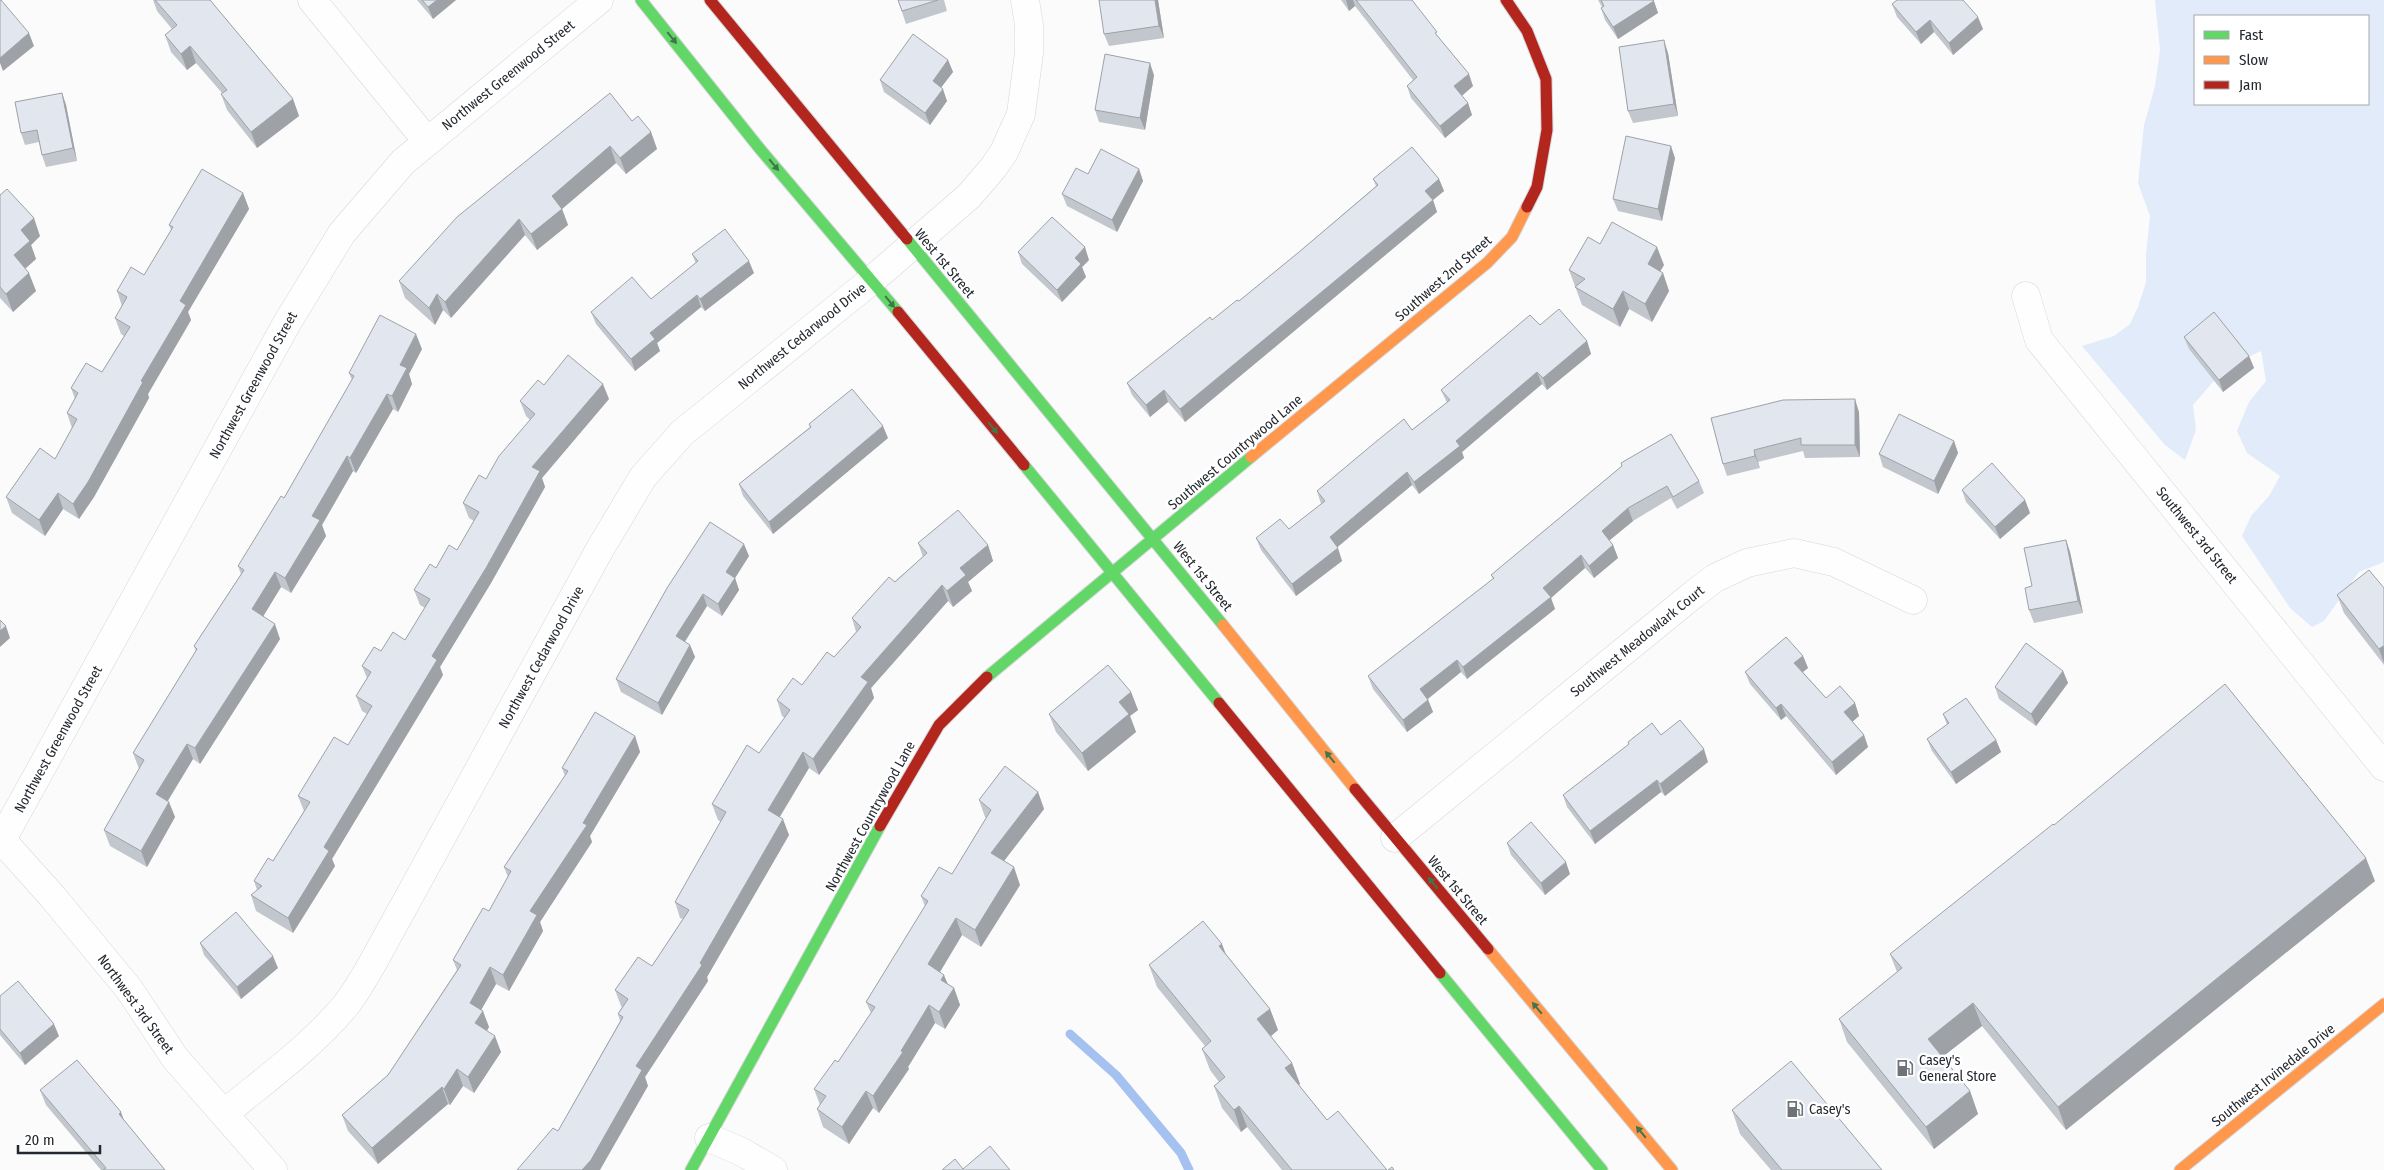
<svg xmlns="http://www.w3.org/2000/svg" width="2384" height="1170" viewBox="0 0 2384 1170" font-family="'Fira Sans Condensed',sans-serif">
<rect width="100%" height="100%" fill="#fbfbfb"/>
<path fill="#e1ebfa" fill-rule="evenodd" d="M2155 0H2384V562L2359 572 2324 621 2312 627 2290 608 2242 536 2251 516 2269 496 2280 476 2247 453 2237 431 2249 402 2266 381 2261 351 2225 368 2193 405 2196 430 2185 460 2165 445 2082 346 2114 336 2130 324 2138 307 2146 282V254L2150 216 2138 183 2144 125 2155 86 2160 50ZM2195 16H2368V104H2195Z"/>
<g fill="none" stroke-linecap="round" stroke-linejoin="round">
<path stroke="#a4c1f0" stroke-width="9" d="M1070 1034 1116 1075 1181 1153 1189 1170"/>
<g stroke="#d4d7da" stroke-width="29">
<path id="street" d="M312 0 427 141
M2026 296 2039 340 2384 767
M0 838 52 896 129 989 175 1058 273 1170
M1395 838 1694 594 1715 578 1747 563 1794 553 1834 562 1913 600
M0 843 287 323 342 233 403 162 599 0
M225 1113C266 1079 311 1047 346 1005 355 994 363 979 371 966L600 549 643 477 682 433 872 280 969 196 993 168 1004 152 1021 114 1029 53V25L1025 0
M709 1138 740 1151 773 1170"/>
</g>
<g stroke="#d4d7da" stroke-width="13">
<path id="fast" d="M641 0 760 149 898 312
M907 239 1223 625
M1024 465 1219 703
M987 677 1251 457
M1440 973 1602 1170
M691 1170 880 826"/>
</g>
<g stroke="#d4d7da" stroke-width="13">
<path id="slow" d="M1251 457 1487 263 1512 237 1527 207
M1223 625 1355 789
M1488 949 1672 1170
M2180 1170 2384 1004"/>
</g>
<g stroke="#d4d7da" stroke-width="13">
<path id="jam" d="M710 0 907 239
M1506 0 1527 31 1546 79 1547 130 1537 187 1527 207
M898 312 1024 465
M1219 703 1440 973
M1355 789 1488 949
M880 826 939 725 987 677"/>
</g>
<use href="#street" stroke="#fefefe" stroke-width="28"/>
<use href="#fast" stroke="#63d668" stroke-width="11"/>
<use href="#slow" stroke="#ff974d" stroke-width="11"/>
<use href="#jam" stroke="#b3261e" stroke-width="11"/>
</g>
<path fill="#c2c7ce" d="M153 0H210L293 99 299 116 257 148 227 110 221 94 222 93 196 63 187 70 171 52 165 35 172 29 157 11Z
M417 0H456L433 19Z
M898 0H944L947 11 906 24Z
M1102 0H1158L1164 38 1109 46 1104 34Z
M1341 0H1412L1473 86 1462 96 1468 103 1472 115 1445 138 1411 98 1407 86 1413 80 1355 6 1349 11Z
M1598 0H1653L1658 13 1618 39 1605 20 1601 8 1602 7Z
M1892 4 1983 29 1953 55 1934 32 1921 44 1897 17Z
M1668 53 1678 116 1633 123 1628 111Z
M948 60 953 72 941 87 947 101 930 125 884 92 880 80Z
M1154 75 1145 130 1099 122 1095 110Z
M62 93 66 105 77 161 46 167 42 155 39 142 25 145 21 133Z
M632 121 651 132 657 149 626 174 616 163 562 209 568 225 537 250 525 235 451 318 443 310 435 325 405 298 399 281Z
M1675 158 1662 221 1618 211 1613 199Z
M1139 169 1143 181 1117 232 1067 206 1062 194 1088 174Z
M1373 179H1439L1444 191 1433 200 1437 212 1185 422 1168 402 1150 417 1132 395 1127 383 1239 301 1299 252 1376 186Z
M243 193 249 209 188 312 191 320 148 394 149 398 94 497 79 519 63 509 45 536 12 513 6 497 55 459 72 428 67 413 75 399 71 388 102 372 124 336 121 334 115 318 122 306 117 291 144 275 171 230 169 225Z
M0 195 40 236 31 245 36 259 25 269 36 291 13 312 0 298Z
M1600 244 1664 265 1660 271 1663 273 1669 291 1652 322 1629 309 1620 327 1582 305 1569 270Z
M1018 252 1089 260 1082 267 1086 277 1062 302 1022 264Z
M692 254 754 273 705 311 701 307 657 343 660 351 635 371 596 324 591 312 651 299 696 264Z
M1540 325 1587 341 1591 354 1547 390 1542 384 1462 452 1464 458 1419 494 1412 485 1337 547 1342 561 1296 596 1261 550 1256 538 1289 529 1321 504 1317 491 1412 430 1447 403 1441 390Z
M2184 337 2249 356 2254 368 2223 392 2189 349Z
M422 349 409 374 412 384 398 412 393 409 356 473 353 471 322 525 326 536 291 593 281 587 263 616 280 639 200 764 193 759 168 801 175 817 147 867 110 846 104 830 139 769 133 753 196 652 194 646 241 574 238 566 284 498 352 380 349 373Z
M544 385 609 399 542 478 545 487 491 583 440 667 443 675 332 859 335 866 293 933 256 911 251 895 257 890 254 881 273 861 304 811 298 796 348 745 367 714 362 711 356 696 367 678 362 666 381 651 405 640 425 608 420 605 414 590 436 568 457 550 474 521 469 518 463 503 486 479 530 420 526 416 520 401Z
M1859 412 1860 457 1805 458 1803 451 1758 462 1760 468 1727 476 1723 464 1711 418Z
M809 424 888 438 773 534 743 496 739 484 810 427Z
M1954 441 1958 453 1938 494 1883 467 1879 454Z
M1621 463 1699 481 1704 493 1677 509 1671 498 1633 521 1609 541 1613 545 1618 558 1594 578 1585 568 1551 598 1555 609 1467 679 1461 672 1428 699 1433 712 1407 732 1373 689 1368 676 1493 579 1491 575 1622 466Z
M1962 490 2025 500 2030 513 2000 539 1966 502Z
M2066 540 2070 552 2083 613 2034 623 2029 610 2032 586Z
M918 543 988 545 993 561 968 582 972 591 953 607 948 601 871 688 874 698 819 775 809 768 780 817 789 835 707 977 708 981 645 1077 648 1086 558 1131 620 1021 618 1014 622 1007 621 1006 615 990 652 966 683 919 680 918 675 902 721 822 718 820 712 804 759 753 785 718 782 716 777 700 802 685 834 657 856 632 852 618 923 557Z
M749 556 735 578 739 590 722 616 707 606 685 642 690 645 695 657 662 715 621 692 616 679 667 588Z
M2384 588V665L2344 613 2337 595Z
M1803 656 1808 668 1803 672 1826 698 1855 703 1859 716 1852 721 1864 735 1868 747 1836 775 1786 716 1781 720 1750 684 1745 672Z
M2063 671 2068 683 2036 726 1999 699 1995 687Z
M1131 692 1138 710 1130 716 1136 732 1088 771 1056 732 1049 714Z
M1943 714 1996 740 2001 752 1956 784 1932 751 1927 739 1947 725Z
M1661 735 1708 762 1665 796 1661 792 1595 844 1567 807 1563 795 1629 745 1628 742Z
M635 736 640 752 590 836 592 842 540 922 543 931 509 991 496 984 481 1010 489 1027 487 1031 501 1052 474 1093 463 1086 450 1105 448 1104 378 1164 348 1131 342 1115 388 1075 457 970 453 960 489 911 508 877 504 867 565 776 562 768Z
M1038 792 1044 809 1004 861 1020 885 981 947 962 935 940 972 948 984 954 988 960 1005 945 1029 935 1023 908 1067 909 1069 879 1113 873 1108 849 1144 823 1127 817 1109 820 1105 814 1089 838 1062 871 1013 866 1002 925 906 921 896 952 874 986 818 985 817 979 800Z
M2054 825 2375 881 2066 1130 1982 1026 1942 1057 1970 1091 1978 1114 1934 1149 1847 1042 1839 1019 1897 972 1890 954Z
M1507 843 1570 874 1545 895 1511 855Z
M200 943 278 968 241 999 204 955Z
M1226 954 1270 1009 1278 1030 1271 1036 1292 1063 1300 1084 1299 1085 1327 1120 1387 1170H1282L1247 1127 1241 1132 1222 1108 1214 1086 1219 1082 1210 1070 1202 1049 1205 1046 1157 987 1149 965Z
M0 996 59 1036 25 1065 0 1035Z
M40 1090 124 1120 165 1170H101L46 1105Z
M1732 1110 1882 1170H1771L1740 1134Z"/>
<path fill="#9ea2a7" d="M437 0H456L433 19 428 7Z
M1155 0H1158L1164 38 1159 26Z
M1346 0H1353L1355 6 1349 11Z
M1654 1 1658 13 1618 39 1613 27Z
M1978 17 1983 29 1953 55 1949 43Z
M1930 20 1934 32 1921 44 1916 32Z
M29 33 34 46 3 71 0 63V58Z
M1664 40 1668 53 1678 116 1674 104Z
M190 46 196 63 187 70 181 54Z
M948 60 953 72 937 93 933 81Z
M1150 63 1154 75 1145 130 1140 118Z
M1469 74 1473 86 1459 98 1454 86Z
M943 89 947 101 930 125 925 113Z
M62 93 66 105 77 161 73 148Z
M293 99 299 116 257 148 251 132Z
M1468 103 1472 115 1445 138 1440 126Z
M651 132 657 149 626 174 620 158Z
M610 146 616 163 562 209 568 225 537 250 531 234 552 196Z
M1671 146 1675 158 1662 221 1658 209Z
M1139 169 1143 181 1117 232 1112 220Z
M1439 179 1444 191 1433 200 1437 212 1185 422 1180 409Z
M243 193 249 209 188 312 191 320 148 394 149 398 94 497 79 519 73 504 141 381 180 301Z
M34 218 40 236 31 245 36 259 20 273 14 255 21 230Z
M519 219 525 235 451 318 445 302Z
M1085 247 1089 260 1082 267 1086 277 1062 302 1057 290 1075 258Z
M1657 247 1664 265 1654 282 1648 264Z
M749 261 754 273 705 311 700 299Z
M29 273 36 291 13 312 6 294Z
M1663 273 1669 291 1652 322 1645 304Z
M1623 291 1629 309 1620 327 1613 309Z
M437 294 443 310 435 325 429 308Z
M697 295 701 307 657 343 660 351 635 371 631 359 650 333Z
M416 334 422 349 409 374 412 384 398 412 392 396 400 365Z
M1587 341 1591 354 1547 390 1543 378Z
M2249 356 2254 368 2223 392 2219 380Z
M1537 372 1542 384 1462 452 1464 458 1419 494 1414 482 1456 441Z
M603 384 609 399 542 478 545 487 491 583 440 667 443 675 332 859 335 866 293 933 288 918 324 847 432 656 532 467Z
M1164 390 1168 402 1150 417 1146 405Z
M387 394 393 409 356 473 350 458Z
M1855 399 1859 412 1860 457 1855 445Z
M883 426 888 438 773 534 769 522Z
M1954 441 1958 453 1938 494 1934 481Z
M1754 450 1760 468 1755 456Z
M347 456 353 471 322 525 326 536 291 593 285 578 312 516Z
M1407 472 1412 485 1334 550 1330 537Z
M58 493 63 509 45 536 39 520Z
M2025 500 2030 513 2000 539 1995 527Z
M1628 508 1633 521 1606 543 1602 531Z
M2066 540 2070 552 2083 613 2078 601Z
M744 544 749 556 735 578 739 590 722 616 718 604 726 572Z
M988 545 993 561 968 582 972 591 953 607 947 591 960 568Z
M1613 545 1618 558 1594 578 1589 566Z
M1338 548 1342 561 1296 596 1292 584Z
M1581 555 1585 568 1551 598 1555 609 1467 679 1463 667 1543 588Z
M275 572 281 587 258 625 252 609Z
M942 585 948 601 871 688 874 698 819 775 813 759 861 677Z
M703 594 707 606 680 649 676 636Z
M275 624 280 639 200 764 195 748Z
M6 626 10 638 0 647V631Z
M690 645 695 657 662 715 658 703Z
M2383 646 2384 648V663L2379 649Z
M1803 656 1808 668 1799 675 1794 663Z
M1457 660 1461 672 1425 701 1420 689Z
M2063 671 2068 683 2036 726 2031 714Z
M1131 692 1138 710 1130 716 1136 732 1088 771 1082 753 1119 702Z
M1428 700 1433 712 1407 732 1403 720Z
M1855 703 1859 716 1849 725 1844 712Z
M1781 704 1786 716 1781 720 1776 708Z
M1864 735 1868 747 1836 775 1832 762Z
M635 736 640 752 590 836 592 842 540 922 543 931 509 991 503 975 530 911Z
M1996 740 2001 752 1956 784 1951 772Z
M187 744 193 759 162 810 156 794Z
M1704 749 1708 762 1665 796 1660 784Z
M803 752 809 768 774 826 768 810Z
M1657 780 1661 792 1595 844 1590 831Z
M1038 792 1044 809 997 870 991 853Z
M169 802 175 817 147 867 141 851Z
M783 819 789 835 707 977 708 981 645 1077 648 1086 600 1170H582L636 1066 700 963Z
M2366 858 2375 881 2066 1130 2058 1107Z
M1566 862 1570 874 1545 895 1541 883Z
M1014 867 1020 885 981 947 975 930Z
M956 918 962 935 934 982 928 964Z
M1222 944 1230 965 1219 946Z
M273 956 278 968 241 999 237 987Z
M490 967 496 984 476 1019 470 1003Z
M944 975 951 992 941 980Z
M954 988 960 1005 945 1029 939 1012Z
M1973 1003 1982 1026 1936 1062 1928 1039Z
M929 1005 935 1023 908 1067 909 1069 879 1113 873 1096Z
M1270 1009 1278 1030 1265 1041 1257 1019Z
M483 1011 489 1027 481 1039 475 1023Z
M54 1024 59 1036 25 1065 20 1053Z
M495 1036 501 1052 474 1093 468 1077Z
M1292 1063 1300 1084 1293 1090 1285 1068Z
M457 1069 463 1086 450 1105 444 1089Z
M442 1087 448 1104 378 1164 372 1148Z
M866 1091 873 1108 849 1144 842 1127Z
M1970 1091 1978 1114 1934 1149 1926 1127Z
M1239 1106 1247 1127 1241 1132 1234 1110Z
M121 1112 126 1126 119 1114Z"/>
<path fill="#e2e7ef" stroke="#9ea2a7" d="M0 0H1L29 33 0 58Z
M155 0H210L293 99 251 132 221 94 227 90 190 46 181 54 165 35 177 25Z
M422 0H437L428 7Z
M898 0H938L902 11Z
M1099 0H1155L1159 26 1104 34Z
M1356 0H1412L1437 32 1435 33 1469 74 1454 86 1468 103 1440 126 1407 86 1417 77Z
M1601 0H1653L1654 1 1613 27 1601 8 1604 6Z
M1897 0H1963L1978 17 1949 43 1930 20 1916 32 1892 4Z
M913 34 948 60 933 81 943 89 925 113 880 80Z
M1664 40 1674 104 1628 111 1619 47Z
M1105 54 1150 63 1140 118 1095 110Z
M62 93 73 148 42 155 37 130 21 133 15 102Z
M610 93 632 121 638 116 651 132 620 158 610 146 552 196 562 209 531 234 519 219 445 302 437 294 429 308 399 281 457 217Z
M1626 136 1671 146 1658 209 1613 199Z
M1412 147 1439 179 1425 191 1433 200 1180 409 1164 390 1146 405 1127 383 1210 317 1212 320 1237 300 1239 301 1299 252 1378 185 1373 179Z
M1101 149 1139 169 1112 220 1062 194 1076 168 1088 174Z
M202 169 243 193 180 301 186 305 141 381 143 382 88 482 73 504 58 493 39 520 6 497 40 448 55 459 77 419 67 413 78 393 71 388 86 363 102 372 130 327 115 318 127 297 117 291 131 267 144 275 173 227 169 225Z
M7 189 34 218 21 230 30 241 14 255 29 273 6 294 0 287V195Z
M1052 217 1085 247 1075 258 1081 264 1057 290 1018 252Z
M1612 222 1657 247 1648 264 1663 273 1645 304 1623 291 1613 309 1575 287 1585 279 1569 270 1588 237 1600 244Z
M725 229 749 261 700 299 697 295 650 333 655 339 631 359 591 312 632 277 651 299 698 261 692 254Z
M1559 309 1587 341 1543 378 1537 372 1456 441 1460 446 1414 482 1407 472 1330 537 1338 548 1292 584 1256 538 1280 519 1289 529 1325 501 1317 491 1378 440 1404 419 1412 430 1450 400 1441 390 1530 315 1540 325Z
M2214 312 2249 356 2219 380 2184 337Z
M380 315 416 334 400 365 407 368 392 396 387 394 350 458 347 456 312 516 320 520 285 578 275 572 252 609 275 624 195 748 187 744 156 794 169 802 141 851 104 830 144 760 133 753 197 649 194 646 244 570 238 566 281 496 284 498 354 376 349 373Z
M568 355 603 384 532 467 540 471 486 568 432 656 437 660 324 847 329 851 288 918 251 895 262 886 254 881 268 858 273 861 310 802 298 796 334 737 348 745 372 706 356 696 371 672 362 666 374 647 381 651 393 632 405 640 430 599 414 590 430 564 436 568 449 545 457 550 479 512 463 503 479 475 486 479 499 456 535 414 520 401 538 380 544 385Z
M852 389 883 426 769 522 739 484 811 427 809 424Z
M1855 399V445H1801V438L1754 450 1755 456 1723 464 1711 418 1783 400Z
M1899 414 1954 441 1934 481 1879 454Z
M1671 434 1699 481 1673 497 1667 486 1628 508 1602 531 1613 545 1589 566 1581 555 1543 588 1551 597 1463 667 1457 660 1420 689 1428 700 1403 720 1368 676 1494 578 1491 575 1622 466 1621 463Z
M1992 463 2025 500 1995 527 1962 490Z
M958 510 988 545 960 568 966 575 947 591 942 585 861 677 868 682 813 759 803 752 768 810 783 819 700 963 702 965 636 1066 642 1070 591 1160 582 1170H517L553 1128 558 1131 623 1017 618 1014 628 999 615 990 638 957 652 966 689 910 675 902 726 812 712 804 747 745 759 753 790 710 777 700 793 678 802 685 827 652 834 657 861 627 852 618 889 577 895 582 927 553 918 543Z
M710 522 744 544 726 572 735 578 718 604 703 594 676 636 690 645 658 703 616 679 667 588Z
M2066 540 2078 601 2029 610 2025 588 2032 586 2024 548Z
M2369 570 2384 588V647L2383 646 2379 649 2337 595Z
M0 620 6 626 0 631Z
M1786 637 1803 656 1794 663 1826 698 1840 686 1855 703 1844 712 1864 735 1832 762 1781 704 1776 708 1745 672Z
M2026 643 2063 671 2031 714 1995 687Z
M1108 665 1131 692 1119 702 1129 714 1082 753 1049 714Z
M2225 684 2366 858 2058 1107 1973 1003 1928 1039 1970 1091 1926 1127 1839 1019 1902 968 1890 954 2053 824 2054 825Z
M1966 698 1996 740 1951 772 1927 739 1949 723 1943 714Z
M595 712 635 736 583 823 587 825 530 911 537 915 503 975 490 967 470 1003 483 1011 475 1023 495 1036 468 1077 457 1069 444 1089 442 1087 372 1148 342 1115 388 1075 461 965 453 960 483 908 489 911 511 871 504 867 568 771 562 768Z
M1680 720 1704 749 1660 784 1657 780 1590 831 1563 795 1629 744 1628 742 1652 723 1661 735Z
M1005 766 1038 792 991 853 1014 867 975 930 956 918 928 964 944 975 941 980 954 988 939 1012 929 1005 901 1051 903 1052 873 1096 866 1091 842 1127 817 1109 826 1096 814 1089 835 1060 838 1062 875 1007 866 1002 928 901 921 896 939 867 952 874 991 810 979 800Z
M1531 822 1566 862 1541 883 1507 843Z
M236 912 273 956 237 987 200 943Z
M1203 921 1222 944 1219 946 1270 1009 1257 1019 1292 1063 1285 1068 1327 1120 1338 1111 1387 1170H1292L1239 1106 1234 1110 1214 1086 1225 1077 1202 1049 1211 1041 1149 965Z
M18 981 54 1024 20 1053 0 1029V996Z
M77 1060 121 1112 119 1114 165 1170H103L106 1168 40 1090Z
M1791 1061 1882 1170H1782L1732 1110Z
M990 1146 1010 1170H942L955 1159 963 1169Z
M1392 1167 1394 1170H1388Z"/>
<defs><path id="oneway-solid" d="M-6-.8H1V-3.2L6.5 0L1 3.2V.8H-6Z" transform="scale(1.25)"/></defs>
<g fill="#407649">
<use href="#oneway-solid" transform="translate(672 38) rotate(51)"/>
<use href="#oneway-solid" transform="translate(774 165) rotate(50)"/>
<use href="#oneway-solid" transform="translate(890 302) rotate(51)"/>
<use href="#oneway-solid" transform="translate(993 428) rotate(51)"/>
<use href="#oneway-solid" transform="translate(1330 757) rotate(-129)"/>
<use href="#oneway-solid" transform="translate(1433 883) rotate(-130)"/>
<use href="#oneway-solid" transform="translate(1537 1008) rotate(-130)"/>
<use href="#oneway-solid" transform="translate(1641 1132) rotate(-130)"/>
</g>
<defs>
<g id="fuel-bare" transform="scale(1.35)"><path d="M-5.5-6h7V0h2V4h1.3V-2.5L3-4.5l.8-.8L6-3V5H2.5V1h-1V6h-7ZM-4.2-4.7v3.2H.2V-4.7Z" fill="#6f7276" stroke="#fff" stroke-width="2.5" paint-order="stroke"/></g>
</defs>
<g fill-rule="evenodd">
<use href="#fuel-bare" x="1905" y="1068"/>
<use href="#fuel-bare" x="1795" y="1109"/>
</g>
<g text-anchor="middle" stroke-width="5" stroke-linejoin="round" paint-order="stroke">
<g font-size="14" fill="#23282f" stroke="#fff">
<text transform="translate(508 75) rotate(-39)" y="5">Northwest Greenwood Street</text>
<text transform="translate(945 263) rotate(50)" y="5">West 1st Street</text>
<text transform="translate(1443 278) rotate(-41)" y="5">Southwest 2nd Street</text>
<text transform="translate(802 336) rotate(-39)" y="5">Northwest Cedarwood Drive</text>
<text transform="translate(253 385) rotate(-61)" y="5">Northwest Greenwood Street</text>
<text transform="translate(1235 452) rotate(-40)" y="5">Southwest Countrywood Lane</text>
<text transform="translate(2197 535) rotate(51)" y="5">Southwest 3rd Street</text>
<text transform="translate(1203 576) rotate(51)" y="5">West 1st Street</text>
<text transform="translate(1637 641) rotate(-39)" y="5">Southwest Meadowlark Court</text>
<text transform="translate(541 657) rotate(-61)" y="5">Northwest Cedarwood Drive</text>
<text transform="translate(58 739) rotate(-61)" y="5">Northwest Greenwood Street</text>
<text transform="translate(870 816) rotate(-61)" y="5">Northwest Countrywood Lane</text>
<text transform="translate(1458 890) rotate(50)" y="5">West 1st Street</text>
<text transform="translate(136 1004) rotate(54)" y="5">Northwest 3rd Street</text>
<text transform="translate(2273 1075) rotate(-39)" y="5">Southwest Irvinedale Drive</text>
</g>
<g font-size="14" fill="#23282f" stroke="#fff" text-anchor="start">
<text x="1919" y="1065">Casey's<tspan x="1919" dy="16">General Store</tspan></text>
<text x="1809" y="1114">Casey's</text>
</g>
</g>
<rect x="2194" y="15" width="175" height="90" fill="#ffffff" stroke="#a7a9ac"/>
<rect x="2204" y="31" width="25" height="8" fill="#63d668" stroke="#a7a9ac"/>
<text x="2239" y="40" font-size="15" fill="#23282f">Fast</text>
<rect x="2204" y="56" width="25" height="8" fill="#ff974d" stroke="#a7a9ac"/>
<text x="2239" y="65" font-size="15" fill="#23282f">Slow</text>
<rect x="2204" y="81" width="25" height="8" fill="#b3261e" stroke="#a7a9ac"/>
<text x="2239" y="90" font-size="15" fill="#23282f">Jam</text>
<path d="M18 1145v8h82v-8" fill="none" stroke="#23282f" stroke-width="2.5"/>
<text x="25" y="1145" font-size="15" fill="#23282f" stroke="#ffffff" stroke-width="4" paint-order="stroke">20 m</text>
</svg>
